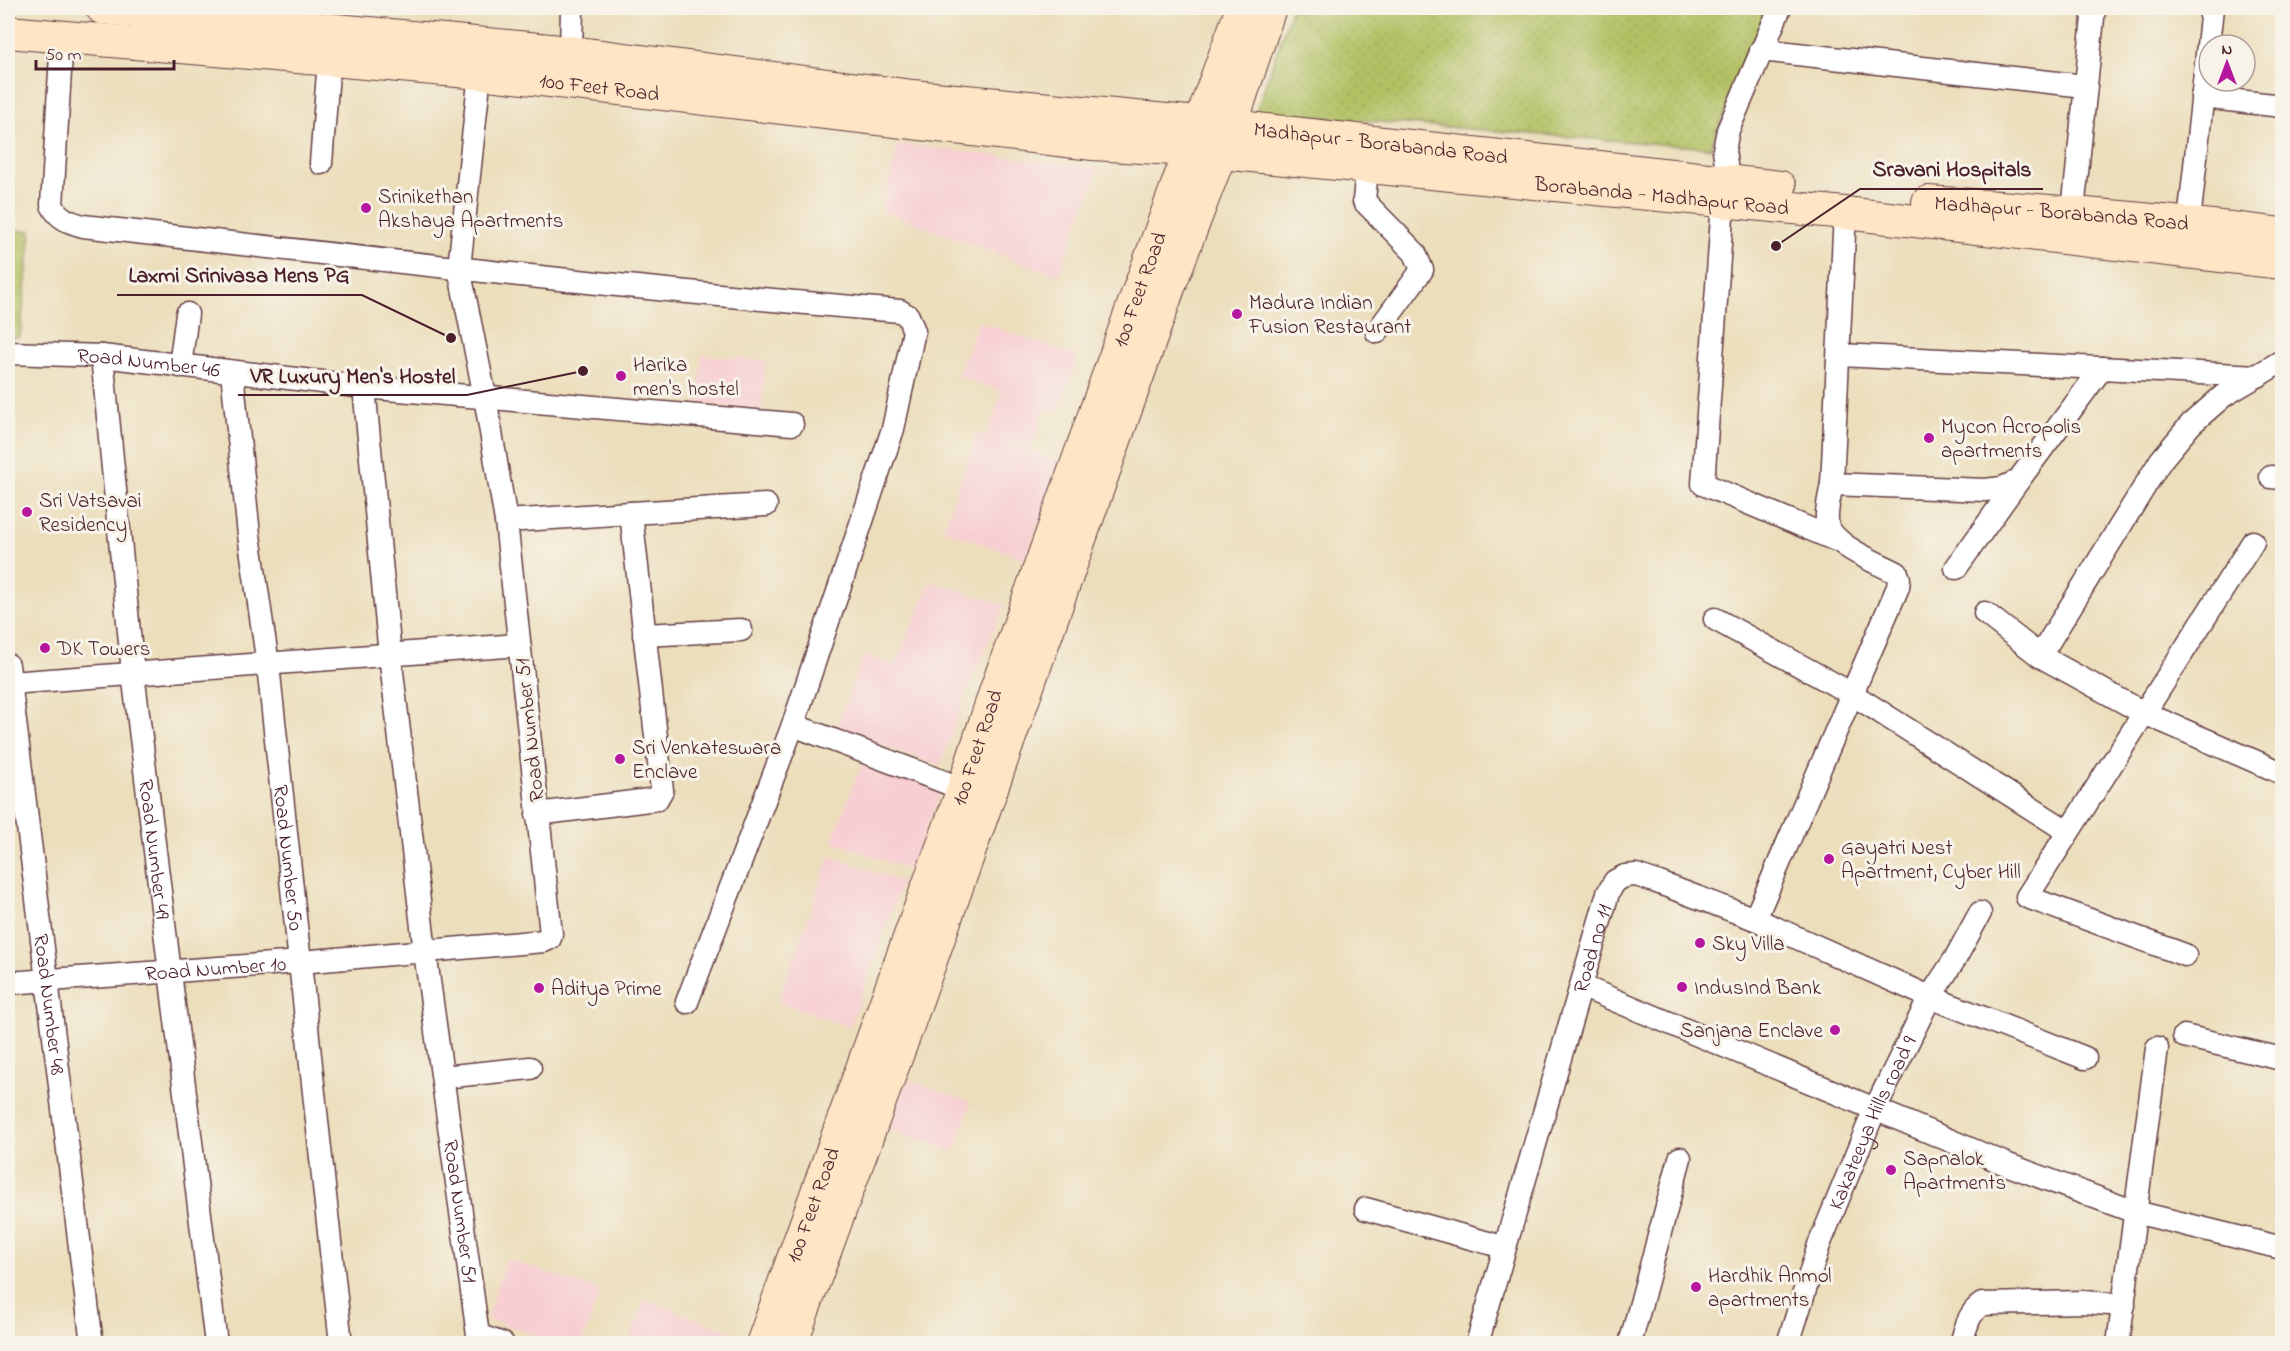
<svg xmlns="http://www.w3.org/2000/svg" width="2290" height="1351" viewBox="0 0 2290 1351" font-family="'Indie Flower',sans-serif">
<defs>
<pattern id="grass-dots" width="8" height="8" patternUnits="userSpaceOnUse" patternTransform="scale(1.5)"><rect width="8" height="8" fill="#b2c164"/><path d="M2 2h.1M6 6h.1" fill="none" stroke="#9ba557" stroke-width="1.8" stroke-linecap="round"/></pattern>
</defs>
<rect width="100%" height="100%" fill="#f7f3e8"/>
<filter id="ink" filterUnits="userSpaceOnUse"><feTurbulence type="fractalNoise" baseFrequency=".0167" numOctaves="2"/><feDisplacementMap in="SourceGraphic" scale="12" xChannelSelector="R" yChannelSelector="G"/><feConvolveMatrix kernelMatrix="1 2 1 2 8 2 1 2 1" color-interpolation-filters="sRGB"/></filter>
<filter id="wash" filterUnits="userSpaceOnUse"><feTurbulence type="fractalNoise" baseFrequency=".008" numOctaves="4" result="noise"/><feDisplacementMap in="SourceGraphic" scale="24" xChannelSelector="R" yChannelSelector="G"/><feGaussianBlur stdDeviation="1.35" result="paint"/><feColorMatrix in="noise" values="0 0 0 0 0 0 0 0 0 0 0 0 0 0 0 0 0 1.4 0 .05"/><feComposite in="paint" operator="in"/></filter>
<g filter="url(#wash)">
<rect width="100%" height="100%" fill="#ecdebb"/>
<path fill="#f7cfd3" d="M898 144 1099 168 1058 276 882 211Z
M978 321 1078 357 1058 412 1046 408 1030 450 987 436 1002 393 1026 400 958 376Z
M702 355 766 361 761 410 697 404Z
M977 433 1065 464 1024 559 943 529Z
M931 581 1005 605 968 689 940 766 836 730 863 654 895 666Z
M863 760 941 790 910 870 832 841Z
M830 856 902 882 850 1027 778 1002Z
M908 1080 971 1102 954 1152 890 1130Z
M506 1259 600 1291 582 1343H560L486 1319Z
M645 1300 733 1332 729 1343H628Z"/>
<path fill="url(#grass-dots)" stroke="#7e7048" stroke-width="1.5" d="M1292 8H1769L1710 148 1256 112Z"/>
<path fill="#b2c164" stroke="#7e7048" stroke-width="1.5" d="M8 230 31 231 20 337 8 338Z"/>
</g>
<g filter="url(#ink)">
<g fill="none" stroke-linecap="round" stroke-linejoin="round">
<g stroke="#623c41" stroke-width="25">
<g id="street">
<path d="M62 38 52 205C59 219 69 222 83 226 355 257 627 289 900 311L908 316 914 331 893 429 793 725 963 789"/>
<path d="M1761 50 2085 86"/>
<path d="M571 52 572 8"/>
<path d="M2202 97 2282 106"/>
<path d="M321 163 329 60"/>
<path d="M1367 168 1364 201 1415 253 1422 270 1377 332"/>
<path d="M1728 179 1724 150 1728 130 1780 8"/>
<path d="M1723 202 1703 484 1836 540"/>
<path d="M2073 211 2094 8"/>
<path d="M2189 222 2212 8"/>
<path id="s1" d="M8 353 102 356 364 387 792 424"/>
<path d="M1840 355 2258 376"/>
<path id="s2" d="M102 356 133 673 216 1344"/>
<path d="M180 366 187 314"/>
<path id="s3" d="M232 372 249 535 268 665 341 1344"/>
<path id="s4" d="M364 387 390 655 425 952 478 1335 503 1344"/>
<path d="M2271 477 2282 478"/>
<path d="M1832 484 1985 490 2002 488 2018 481 2102 368"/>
<path d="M631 513 766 505"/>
<path d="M506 521 631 513 662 790 657 799 537 814"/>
<path d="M1956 568 2018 481"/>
<path d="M1985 613 2040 656 2144 713 2282 773"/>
<path d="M1715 619 1852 694 2067 831"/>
<path d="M644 635 741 630"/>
<path d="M2040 656 2161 460 2191 424 2223 396 2282 361"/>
<path id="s5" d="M8 665 92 1344"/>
<path d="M10 683 519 645"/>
<path d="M1755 919 1898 587 1899 579 1897 573C1877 562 1829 545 1827 521 1826 509 1830 495 1832 484L1845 213"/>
<path d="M2185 955 2027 897 2253 542"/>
<path id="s6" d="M8 983 300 962 544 941 550 938 551 934 506 521 485 397 459 268 480 73"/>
<path d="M1581 986 2006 1164 2135 1212 2282 1248"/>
<path d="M687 1002 793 725"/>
<path d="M2184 1036 2282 1059"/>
<path d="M443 1077 530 1068"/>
<path d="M1366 1209 1503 1247"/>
<path id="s7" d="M1477 1344 1608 893 1615 881 1625 876 1636 875 1654 881 1755 919 1930 997 2085 1058"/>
<path d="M1630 1344 1680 1158"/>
<path id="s8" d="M1788 1344 1819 1245 1875 1109 1930 997 1955 959 1980 913"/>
<path d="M1961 1344C1966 1328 1968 1313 1982 1304L2083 1302 2124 1305"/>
<path d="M2118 1344 2157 1048"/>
</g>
</g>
<g stroke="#623c41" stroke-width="34">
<g id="secondary">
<path id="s9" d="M102 8 571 52 913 96 1231 126 1780 187"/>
<path id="s10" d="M8 32 480 73 1093 144 1190 150 1845 213 2282 263"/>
<path id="s11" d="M1928 202C2047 210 2164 219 2282 234"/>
<path id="s12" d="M762 1344 963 789 994 695 1134 303 1242 8"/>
<path d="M791 1344 905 1034 1171 282 1231 126 1270 8"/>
</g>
</g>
<use href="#street" stroke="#fff" stroke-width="22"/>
<use href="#secondary" stroke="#fee5c5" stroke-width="32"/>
</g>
</g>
<g fill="#b5179e" stroke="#f7f3e8" stroke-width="2">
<circle cx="366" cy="208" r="6"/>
<circle cx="1237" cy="314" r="6"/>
<circle cx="621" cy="376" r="6"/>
<circle cx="1929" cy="438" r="6"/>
<circle cx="27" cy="512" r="6"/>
<circle cx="45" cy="648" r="6"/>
<circle cx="620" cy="759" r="6"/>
<circle cx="1829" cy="859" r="6"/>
<circle cx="1700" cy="943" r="6"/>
<circle cx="1682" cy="987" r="6"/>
<circle cx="539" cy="988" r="6"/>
<circle cx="1835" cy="1030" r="6"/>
<circle cx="1891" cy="1170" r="6"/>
<circle cx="1696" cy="1287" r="6"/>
</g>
<g text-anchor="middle" stroke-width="6" stroke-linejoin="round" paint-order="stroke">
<g font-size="21" fill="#4a1f2b" stroke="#f7f3e8">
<text dy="7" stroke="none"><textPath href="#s10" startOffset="594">100 Feet Road</textPath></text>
<text dy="7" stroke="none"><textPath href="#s9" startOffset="1286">Madhapur - Borabanda Road</textPath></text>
<text dy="7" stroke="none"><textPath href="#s10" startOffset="1662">Borabanda - Madhapur Road</textPath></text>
<text dy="7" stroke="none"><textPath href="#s11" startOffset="134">Madhapur - Borabanda Road</textPath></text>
<text dy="7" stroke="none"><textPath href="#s12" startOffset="1120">100 Feet Road</textPath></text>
<text dy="7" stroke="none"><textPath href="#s1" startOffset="141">Road Number 46</textPath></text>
<text transform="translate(529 730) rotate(-96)" y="7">Road Number 51</text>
<text dy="7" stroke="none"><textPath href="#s12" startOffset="634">100 Feet Road</textPath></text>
<text dy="7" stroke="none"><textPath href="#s2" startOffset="496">Road Number 49</textPath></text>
<text dy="7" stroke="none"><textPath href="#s3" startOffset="489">Road Number 50</textPath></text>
<text dy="7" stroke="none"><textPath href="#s7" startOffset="412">Road no 11</textPath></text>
<text dy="7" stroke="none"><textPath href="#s6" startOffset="208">Road Number 10</textPath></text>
<text dy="7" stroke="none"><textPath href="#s5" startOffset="342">Road Number 48</textPath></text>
<text dy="7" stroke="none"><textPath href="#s8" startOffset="237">Kakateeya Hills road 9</textPath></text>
<text dy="7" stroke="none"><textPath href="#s12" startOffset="148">100 Feet Road</textPath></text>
<text dy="7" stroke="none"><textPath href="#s4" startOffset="830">Road Number 51</textPath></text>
</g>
<g font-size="21" fill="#4a1f2b" stroke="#f7f3e8" text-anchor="start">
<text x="378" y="203">Srinikethan<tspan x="378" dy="24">Akshaya Apartments</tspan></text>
<text x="1249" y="309">Madura Indian<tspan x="1249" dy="24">Fusion Restaurant</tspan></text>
<text x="633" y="371">Harika<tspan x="633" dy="24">men's hostel</tspan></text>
<text x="1941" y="433">Mycon Acropolis<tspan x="1941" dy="24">apartments</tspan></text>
<text x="39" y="507">Sri Vatsavai<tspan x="39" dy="24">Residency</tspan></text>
<text x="57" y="655">DK Towers</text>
<text x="632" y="754">Sri Venkateswara<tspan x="632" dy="24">Enclave</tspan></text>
<text x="1841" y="854">Gayatri Nest<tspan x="1841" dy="24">Apartment, Cyber Hill</tspan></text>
<text x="1712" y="950">Sky Villa</text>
<text x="1694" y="994">IndusInd Bank</text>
<text x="551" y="995">Aditya Prime</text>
<text x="1823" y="1037" text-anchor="end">Sanjana Enclave</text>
<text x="1903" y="1165">Sapnalok<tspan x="1903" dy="24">Apartments</tspan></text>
<text x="1708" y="1282">Hardhik Anmol<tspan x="1708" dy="24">apartments</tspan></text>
</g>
</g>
<path fill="none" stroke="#4a1f2b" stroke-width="2" d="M1776 246L1860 189H2043M451 338L362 295H117M583 371L467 395H238"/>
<g fill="#4a1f2b" stroke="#f7f3e8" stroke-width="2">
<circle cx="1776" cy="246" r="6"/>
<circle cx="451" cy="338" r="6"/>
<circle cx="583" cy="371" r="6"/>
</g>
<g font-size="22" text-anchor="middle" font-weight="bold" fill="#4a1f2b" stroke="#f7f3e8" stroke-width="6" stroke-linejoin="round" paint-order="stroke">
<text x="1952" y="176">Sravani Hospitals</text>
<text x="239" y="282">Laxmi Srinivasa Mens PG</text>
<text x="353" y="383">VR Luxury Men's Hostel</text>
</g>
<rect width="2290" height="1351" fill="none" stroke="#f7f3e8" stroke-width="30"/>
<g transform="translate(2227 63)"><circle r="28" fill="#f7f3e8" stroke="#b29e9c" stroke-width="1.5"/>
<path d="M0-4.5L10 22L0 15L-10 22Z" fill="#b5179e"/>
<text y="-9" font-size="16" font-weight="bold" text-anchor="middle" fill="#4a1f2b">N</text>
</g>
<path d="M36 60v9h138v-9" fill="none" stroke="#4a1f2b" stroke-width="3"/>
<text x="45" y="60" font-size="18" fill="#4a1f2b" stroke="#f7f3e8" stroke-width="4.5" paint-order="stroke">50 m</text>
</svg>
